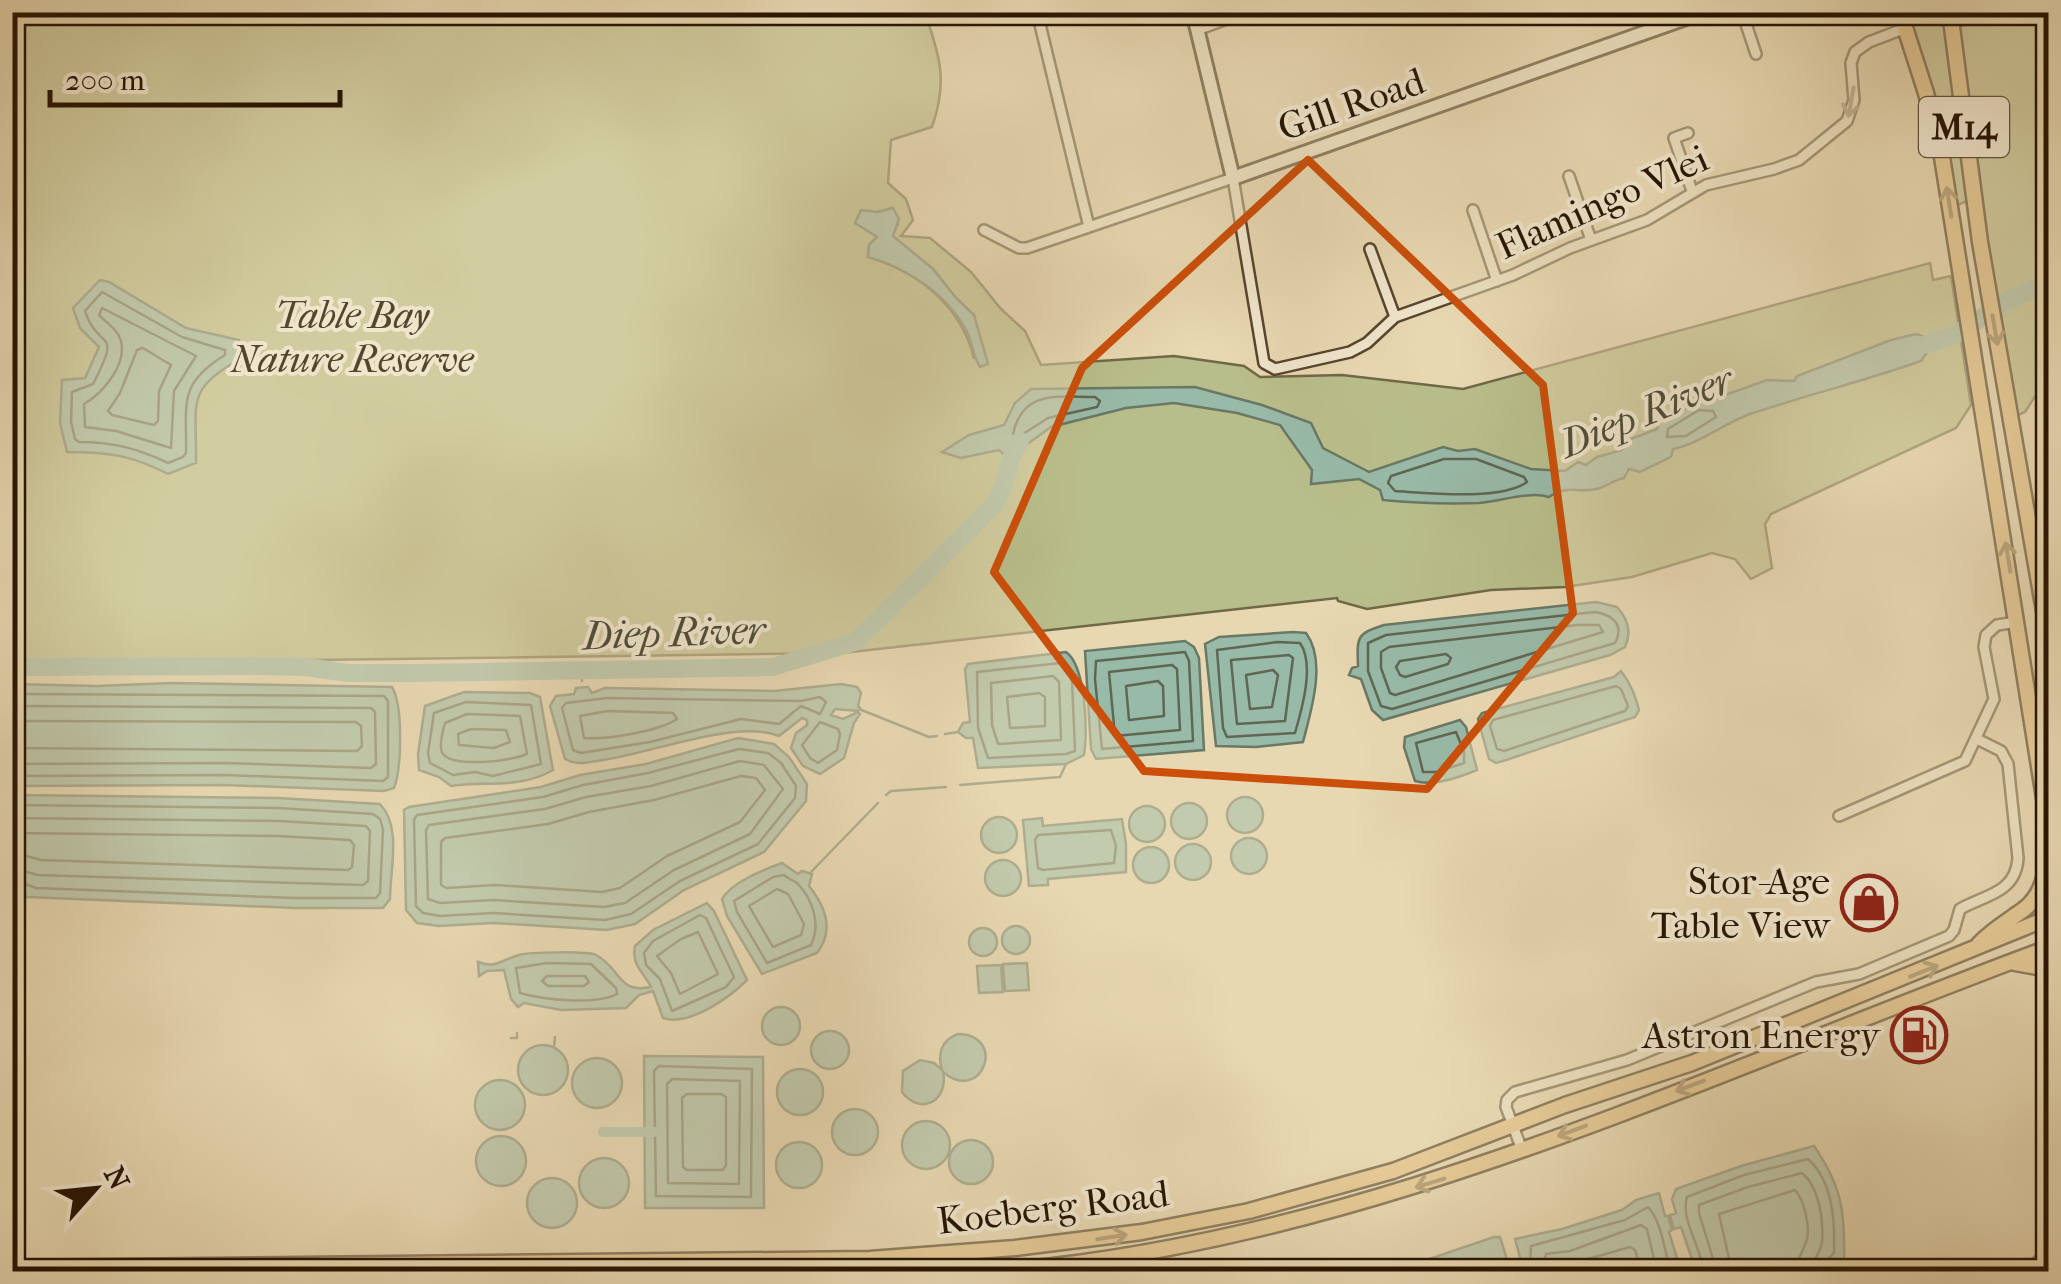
<svg xmlns="http://www.w3.org/2000/svg" width="2061" height="1284" viewBox="0 0 2061 1284" font-family="'IM FELL French Canon',serif">
<rect width="100%" height="100%" fill="#e8d8b2"/>
<filter id="stains"><feTurbulence type="fractalNoise" baseFrequency=".002" numOctaves="4"/><feColorMatrix values="0 0 0 0 .2 0 0 0 0 .09 0 0 0 0 .02 0 0 0 .5 -.17"/></filter>
<radialGradient id="worn" r=".72"><stop offset=".6" stop-color="#630" stop-opacity="0"/><stop offset="1" stop-color="#630" stop-opacity=".3"/></radialGradient>
<path fill="#b8be8b" stroke="#6f6946" stroke-width="2.5" fill-rule="evenodd" d="M12 13H925C940 56 948 82 932 127L891 140 888 183 906 199 913 220 901 236 930 238 971 272 1001 309 1025 331 1041 365 1174 356 1244 366 1260 377 1342 375 1463 389 1930 263 1933 280 1951 276 1971 405 1956 428 1771 514 1765 524 1772 568 1751 579 1735 559 1712 553 1632 577 1565 587 1491 590 1367 609 1338 601 1337 598 842 653 13 664ZM892 208 898 224 892 236 933 269 956 298 974 315V359C962 306 918 272 868 256L869 245 877 237 878 212Z
M1905 13H1944L1970 200 1952 207Z
M2048 14V376L2025 412 2011 418 1952 27Z"/>
<path fill="#98baa8" stroke="#6a7865" stroke-width="2.5" d="M893 208 899 219 893 236 933 269 956 298 974 315 988 364 980 367C972 355 973 342 966 330 946 294 907 268 868 257L869 245 877 237 855 223 861 210 878 212Z
M100 280 109 282 186 328 239 340 246 356C184 389 197 400 196 463L168 474C131 455 108 452 67 452L60 423 62 380 85 378 99 347 80 328 73 308Z
M1916 334 1925 337 1928 351 1921 361C1864 381 1807 395 1750 414 1723 424 1701 443 1673 449L1671 457 1640 472 1629 469 1624 478C1614 480 1609 485 1600 488 1579 495 1569 483 1549 497 1529 491 1502 501 1479 503 1447 504 1414 503 1383 500L1380 490 1359 479 1311 484 1312 470 1280 425 1237 413 1174 403 1126 408 1051 427 1008 458 999 450 961 458 942 452 969 435 1004 425 1015 403 1031 389 1195 387 1262 405 1311 423 1323 448 1369 472 1443 447 1458 451 1475 449 1531 469 1565 471 1578 462 1586 465 1597 457 1622 450 1623 442 1657 429 1659 422 1687 408 1690 398 1711 400 1767 380 1794 381 1797 376 1891 340Z
M1596 602 1617 607C1628 619 1632 632 1625 647L1610 655 1383 720 1372 710 1361 679 1349 675 1352 668 1358 666C1357 637 1356 634 1384 625Z
M1293 632 1306 633C1327 661 1311 711 1303 742L1256 747 1216 746 1205 644 1219 637Z
M1185 641 1194 647 1199 658 1204 750 1096 759 1091 749 1085 651Z
M1066 652C1086 666 1088 732 1084 755L1066 764 978 768 973 738H966L958 732 963 723 970 722 965 669 968 664Z
M1621 671C1631 684 1635 695 1639 710L1635 717 1506 760 1496 763 1489 759 1478 719 1482 713 1614 677Z
M172 683 392 687C403 705 402 767 394 788L384 791 225 785 13 786V684L97 686Z
M841 684 857 687 861 693 858 706 860 708 858 711 835 709 831 715 843 719 858 712 860 714 854 723 844 758 820 774 803 766 791 748 796 733 807 725V720L802 718 779 736C736 719 652 753 603 760 589 762 577 766 565 759L550 706 556 696 574 694 576 688 588 687 592 693 605 688 774 691Z
M464 692 530 693 540 697 553 770C521 789 485 781 451 786L439 777 419 770 418 754 425 706Z
M1460 720 1466 727 1477 770C1460 777 1433 787 1415 781L1404 747 1405 737Z
M738 738 774 744 789 757 807 784 806 801 764 852 684 890 635 924 607 930 494 923 439 926 417 923 406 910 404 810 409 807 541 787 580 775 646 764Z
M13 795 278 798 380 804C402 827 390 869 390 899L383 908H295L27 897 13 883Z
M1227 815a18 18 0 1 1 36 0a18 18 0 1 1-36 0Z
M1171 821a18 18 0 1 1 36 0a18 18 0 1 1-36 0Z
M1129 824a18 18 0 1 1 36 0a18 18 0 1 1-36 0Z
M981 835a18 18 0 1 1 36 0a18 18 0 1 1-36 0Z
M1042 818 1043 826 1122 819 1126 844V872L1048 879V885L1029 886 1023 820Z
M1231 856a18 18 0 1 1 36 0a18 18 0 1 1-36 0Z
M1175 862a18 18 0 1 1 36 0a18 18 0 1 1-36 0Z
M1133 865a18 18 0 1 1 36 0a18 18 0 1 1-36 0Z
M985 878a18 18 0 1 1 36 0a18 18 0 1 1-36 0Z
M782 863 798 874 802 871 812 874 809 886C825 906 835 930 817 953L762 974 727 916 722 899C732 882 763 870 782 863Z
M707 903 714 911 747 980C731 996 690 1027 663 1018L653 991 639 995 626 1008 561 1010 524 1003 518 1007 511 999 504 970 487 971 479 976 478 962C496 969 501 960 519 955 529 952 588 951 596 955 622 969 617 994 651 987 644 972 631 966 635 946L653 930Z
M1002 940a14 14 0 1 1 28 0a14 14 0 1 1-28 0Z
M969 942a14 14 0 1 1 28 0a14 14 0 1 1-28 0Z
M1027 963 1029 990 1005 991 1003 964Z
M1001 965 1003 992 979 993 977 966Z
M762 1026a19 19 0 1 1 38 0a19 19 0 1 1-38 0Z
M811 1050a19 19 0 1 1 38 0a19 19 0 1 1-38 0Z
M958 1034C1008 1035 982 1105 943 1072 949 1100 921 1117 902 1092L903 1071 920 1060 934 1063 942 1070C937 1053 942 1040 958 1034Z
M518 1070a25 25 0 1 1 50 0a25 25 0 1 1-50 0Z
M644 1056 763 1057 764 1208H645Z
M572 1083a25 25 0 1 1 50 0a25 25 0 1 1-50 0Z
M777 1092a23 23 0 1 1 46 0a23 23 0 1 1-46 0Z
M475 1105a25 25 0 1 1 50 0a25 25 0 1 1-50 0Z
M832 1132a23 23 0 1 1 46 0a23 23 0 1 1-46 0Z
M902 1145a24 24 0 1 1 48 0a24 24 0 1 1-48 0Z
M476 1161a25 25 0 1 1 50 0a25 25 0 1 1-50 0Z
M949 1162a22 22 0 1 1 44 0a22 22 0 1 1-44 0Z
M776 1165a23 23 0 1 1 46 0a23 23 0 1 1-46 0Z
M1814 1146C1843 1188 1845 1213 1844 1263L1820 1271H1696L1681 1227 1674 1229 1670 1215 1676 1213 1672 1199 1676 1189 1741 1166Z
M579 1183a25 25 0 1 1 50 0a25 25 0 1 1-50 0Z
M527 1203a25 25 0 1 1 50 0a25 25 0 1 1-50 0Z
M1659 1193 1665 1216H1668L1672 1230 1669 1232 1681 1271H1517L1515 1264 1521 1261 1515 1239 1562 1229 1622 1210 1636 1200Z
M1494 1237H1500L1509 1266 1513 1265 1515 1271H1394Z"/>
<g fill="none" stroke-linecap="round" stroke-linejoin="round">
<path stroke="#5f6754" stroke-width="2.5" d="M102 292 182 337 225 350V355C177 384 187 405 186 453L183 457 168 463C137 448 112 442 79 442L75 439 71 422 72 392 93 384C123 326 99 353 85 311Z
M102 308 196 356 174 391 171 448 116 431 85 427 84 404C102 394 127 365 121 341 118 330 107 323 99 315Z
M143 348 171 365 159 391 158 421 154 425 112 415 108 411 120 393 137 350Z
M1095 397 1100 401 1097 407 1048 418 1020 436 1013 434C1023 389 1058 397 1095 397Z
M1699 410 1713 411 1716 417 1686 436 1667 437 1668 429Z
M1444 459H1476L1524 477 1527 482C1500 501 1428 493 1395 491L1388 483 1391 476Z
M1595 612C1612 615 1625 624 1615 643L1392 709 1381 706 1368 671V643L1386 635Z
M1577 625H1599L1603 632 1395 695 1390 693 1381 668V652L1389 647Z
M1277 642 1300 643C1315 664 1302 709 1295 733L1227 737 1223 728 1217 650Z
M1185 652 1189 661 1193 741 1102 749 1095 679 1096 661Z
M1446 654 1451 658 1448 664 1405 677 1400 675 1396 667 1400 661Z
M1289 655 1293 658 1285 721 1237 724 1231 660Z
M1061 663 1066 665 1072 681 1075 751 1066 754 988 758 978 728 977 672Z
M1172 665 1177 669 1180 730 1115 736 1109 672Z
M1273 670 1278 675 1272 707 1250 709 1246 675Z
M1053 676 1059 682 1061 740 998 744 992 725 991 683Z
M1158 681 1163 686 1164 716 1129 720 1126 686Z
M1616 686 1621 689 1628 706 1625 711 1504 751 1497 749 1490 726 1493 720Z
M1039 693 1045 697V726L1010 728 1007 697Z
M12 694 384 696 388 701V777L383 781 225 775 12 776
M820 697 826 702 820 714 801 706 779 724 741 719 650 742 581 753 573 750 562 708 566 703 607 698 801 701Z
M466 702 531 705 541 764 493 776 475 772 453 775 430 763 428 753 434 713Z
M12 706 371 708 375 712 376 764 371 768 225 763 12 764
M608 711 673 713 677 719C660 731 606 740 584 738L580 716Z
M467 714 520 716 527 754C512 761 454 768 443 754 438 748 443 730 445 723Z
M12 721 356 722 361 726 362 746 357 751 12 748
M820 722 838 729 840 734 837 750 818 763 810 758 802 745Z
M471 729 506 730 510 742 494 748 459 745 458 734Z
M1456 732 1464 752V763L1436 772H1423L1416 743Z
M739 749 768 753 781 763 796 786 795 798 758 844 680 881 631 914 605 920 494 913 440 916 423 913 416 906 414 820 417 815 543 797 583 785 648 773Z
M740 761 764 765 783 789 750 834 674 870 625 903 604 907 494 900 440 903 428 899 426 830 429 825 545 809 586 797 651 786Z
M741 776 756 778 765 790 740 822 667 856 620 888 602 892 495 885 446 888 441 885V842L445 838 548 824 589 812 654 800Z
M12 805 278 808 373 814 380 819 383 829 380 893 376 898H295L36 888 12 879
M12 818 278 821 366 826 370 831 368 881 363 885 37 875 12 867
M1111 830 1116 846 1114 863 1043 870 1038 868 1035 840 1038 835Z
M12 833 277 836 350 840 354 845 352 867 348 870 41 860 12 852
M784 875C788 879 794 880 798 884 813 900 821 925 811 945L767 963 737 912 734 901 773 877Z
M777 889 788 894 804 924 801 935 773 947 749 906Z
M700 915 706 918 734 977 726 987 672 1011 660 979 646 965 644 953 653 941Z
M698 932 718 974 680 994 671 973 657 956 681 939Z
M547 963 591 964 616 988 617 994C596 1005 544 1000 520 993L516 968Z
M547 976H585L589 982 584 986H548L542 981Z
M659 1066 752 1069 751 1197 656 1196 654 1071Z
M672 1079 740 1081 739 1184 668 1183 667 1084Z
M687 1094H721L726 1097V1165L723 1170H687L683 1167 682 1098Z
M1524 1272 1530 1264 1531 1246 1625 1220 1648 1207C1662 1222 1664 1250 1671 1272
M1541 1272 1546 1254 1570 1251 1641 1225 1647 1229 1657 1272
M1557 1272 1560 1267 1630 1247 1635 1250 1642 1272
M1704 1272C1701 1247 1680 1219 1687 1197L1744 1175 1808 1159C1833 1181 1835 1221 1834 1253L1825 1262 1823 1272
M1717 1272 1699 1213V1205L1748 1187 1802 1173C1819 1187 1824 1220 1822 1242 1821 1253 1812 1259 1811 1272
M1732 1272 1719 1214 1795 1190C1804 1200 1810 1225 1807 1239 1804 1251 1796 1258 1796 1272"/>
<path stroke="#6a7865" stroke-width="2.5" d="M580 670 582 681
M859 709 929 737 937 736
M945 734 958 732
M960 785 1060 777 1066 764
M886 795 891 791 946 787
M810 873 878 803
M511 1038H517V1033
M554 1047 555 1037"/>
<path stroke="#98baa8" stroke-width="10" d="M603 1132H654"/>
<path stroke="#98baa8" stroke-width="18" d="M1907 350 1955 335 2005 302 2048 282
M12 667 258 666 307 667 347 673H416L773 667 855 642 994 505C1010 479 1004 464 1020 441"/>
<g stroke="#56452d" stroke-width="14">
<path id="street" d="M1037 12 1089 227
M1742 12 1756 54
M1197 30 1246 12
M1688 133 1674 138 1692 191
M1569 176 1591 240
M1473 210 1497 281
M984 230 1019 248H1027L1233 178 1264 363 1275 369 1350 352 1367 343 1395 317 1513 275 1570 248 1647 220 1706 185 1774 169 1799 160 1847 121 1854 100 1851 63 1855 52 1869 42 1903 29
M1370 249 1395 317
M1839 816 1965 761 1994 699 1984 647 1986 635 1997 625 2017 622
M1522 1150 1506 1107 1507 1100 1515 1092 1627 1060 1816 982 1859 974 1949 936 1954 930 1960 909C1985 895 2016 893 2018 858L2008 764 2001 751 1977 739
M2032 1272 2037 1262 2048 1253"/>
</g>
<g stroke="#261401" stroke-width="18">
<path id="secondary" d="M1193 12 1233 178 1703 12"/>
</g>
<g stroke="#261401" stroke-width="19">
<path id="primary" d="M1900 12 1926 93 1942 157 2048 823
M1950 12 1980 242 2048 634
M1979 944C1992 930 2008 921 2023 910 2053 888 2047 848 2047 815
M2015 963 2048 969
M12 1268 870 1259 1015 1248 1142 1232 1249 1211 1393 1171 1565 1105 1692 1063 2048 918
M992 1272C1366 1243 1703 1075 2048 948"/>
</g>
<use href="#street" stroke="#f0e6cd" stroke-width="9"/>
<use href="#secondary" stroke="#f0e6cd" stroke-width="12"/>
<use href="#primary" stroke="#e4bc79" stroke-width="14"/>
</g>
<defs><path id="oneway-shaft" d="M-6 0H5M1.5-3L5.5 0L1.5 3" fill="none" stroke-width="1.6" stroke-linecap="round" stroke-linejoin="round" transform="scale(2.5)"/></defs>
<use stroke="#958871" href="#oneway-shaft" transform="translate(1851 102) rotate(100)"/>
<g stroke="#85683d">
<use href="#oneway-shaft" transform="translate(1949 202) rotate(-99)"/>
<use href="#oneway-shaft" transform="translate(1995 330) rotate(80)"/>
<use href="#oneway-shaft" transform="translate(2008 557) rotate(-99)"/>
<use href="#oneway-shaft" transform="translate(1924 971) rotate(-22)"/>
<use href="#oneway-shaft" transform="translate(1690 1086) rotate(159)"/>
<use href="#oneway-shaft" transform="translate(1572 1131) rotate(159)"/>
<use href="#oneway-shaft" transform="translate(1430 1183) rotate(163)"/>
<use href="#oneway-shaft" transform="translate(1112 1237) rotate(-9)"/>
</g>
<path d="M0 0H2061V1284H0ZM1308 160 1543 385 1573 613 1427 789 1144 771 994 572 1082 368Z" fill="#e8d8b2" fill-opacity=".55" fill-rule="evenodd"/>
<path fill="none" stroke="#cb4f0a" stroke-width="8" stroke-linejoin="round" d="M1308 160 1543 385 1573 613 1427 789 1144 771 994 572 1082 368Z"/>
<defs>
<g id="shop-ring" transform="scale(2.875)"><circle r="9.5" fill="#f0e6cd" stroke="#8f2418" stroke-width="1.5"/><path d="M-5-2.5h2.3a2.7 3.5 0 0 1 5.4 0H5L5.5 6h-11ZM-1.5-2.5h3a1.5 2.3 0 0 0-3 0Z" fill="#8f2418"/></g>
<g id="fuel-ring" transform="scale(2.875)"><circle r="9.5" fill="#f0e6cd" stroke="#8f2418" stroke-width="1.5"/><path d="M-5.5-6h7V0h2V4h1.3V-2.5L3-4.5l.8-.8L6-3V5H2.5V1h-1V6h-7ZM-4.2-4.7v3.2H.2V-4.7Z" fill="#8f2418"/></g>
</defs>
<g fill-rule="evenodd">
<use href="#shop-ring" x="1869" y="903"/>
<use href="#fuel-ring" x="1919" y="1035"/>
</g>
<g text-anchor="middle" stroke-width="8" stroke-linejoin="round" paint-order="stroke">
<rect fill="#f0e6cd" stroke="#63533e" stroke-width="2.5" x="1919" y="97" width="90" height="60" rx="8"/>
<g font-size="35" font-weight="bold" fill="#261401">
<text x="1964" y="139">M14</text>
</g>
<g font-size="38" fill="#261401" stroke="#f0e6cd">
<text transform="translate(1351 104) rotate(-19)" y="13">Gill Road</text>
<text transform="translate(1602 202) rotate(-24)" y="13">Flamingo Vlei</text>
<text transform="translate(1053 1207) rotate(-7)" y="13">Koeberg Road</text>
</g>
<g font-size="38" font-style="italic" fill="#52472a" stroke="#f0e6cd">
<text x="352" y="328">Table Bay<tspan x="352" dy="44">Nature Reserve</tspan></text>
</g>
<g font-size="38" fill="#261401" stroke="#f0e6cd" text-anchor="end">
<text x="1830" y="894">Stor-Age<tspan x="1830" dy="44">Table View</tspan></text>
<text x="1880" y="1048">Astron Energy</text>
</g>
<g font-size="40" font-style="italic" fill="#4e4e3b" stroke="#f0e6cd">
<text transform="translate(1646 411) rotate(-22)" y="14">Diep River</text>
<text transform="translate(674 632) rotate(-2)" y="14">Diep River</text>
</g>
</g>
<rect width="2061" height="1284" fill="none" stroke="#e8d8b2" stroke-width="50"/>
<rect x="15" y="15" width="2031" height="1254" fill="none" stroke="#261401" stroke-width="5"/>
<rect x="25" y="25" width="2011" height="1234" fill="none" stroke="#261401" stroke-width="2.5"/>
<g transform="translate(95 1189) rotate(63)" stroke="#f0e6cd" stroke-width="8" paint-order="stroke">
<path d="M0-8L18 38L0 25L-18 38Z" fill="#261401"/>
<text y="-15" font-size="28" font-weight="bold" text-anchor="middle" fill="#261401">N</text>
</g>
<path d="M50 90v15h290v-15" fill="none" stroke="#261401" stroke-width="5"/>
<text x="65" y="90" font-size="30" fill="#261401" stroke="#f0e6cd" stroke-width="8" paint-order="stroke">200 m</text>
<rect width="100%" height="100%" filter="url(#stains)"/>
<rect width="100%" height="100%" fill="url(#worn)"/>
</svg>
